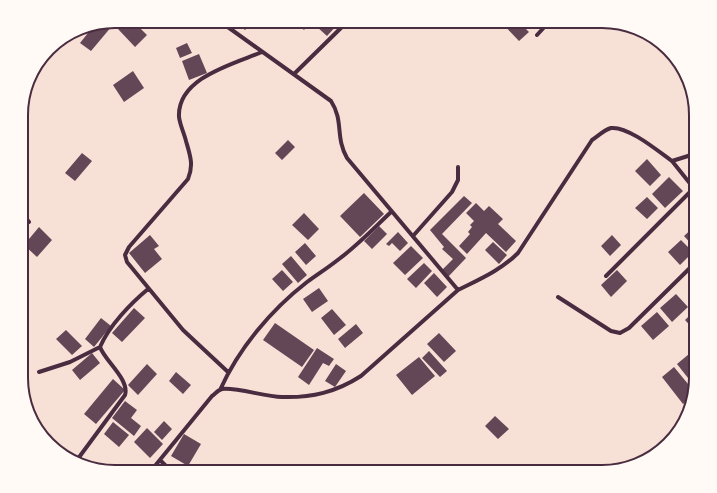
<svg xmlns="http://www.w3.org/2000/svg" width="717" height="493" viewBox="0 0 717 493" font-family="Commissioner,sans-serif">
<rect width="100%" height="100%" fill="#f7e1d7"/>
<path fill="#644757" d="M501 22H519L529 32 519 41Z
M527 22H538L532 27Z
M298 24H309L304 30Z
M317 24H338L327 36 316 26Z
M239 25H250L245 30Z
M85 26H112L91 51 80 43 88 33 82 28Z
M122 26H138L147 35 135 47 118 29Z
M187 43 192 53 180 58 176 48Z
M199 54 207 73 189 80 182 61Z
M133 71 144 88 124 102 113 85Z
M288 140 295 147 282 160 275 153Z
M82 153 92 161 75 181 65 173Z
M647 159 661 175 650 186 635 171Z
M669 177 683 191 665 208 652 194Z
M364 193 384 214 360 237 340 216Z
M464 196 472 203 442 234 466 258 448 277 442 270 453 259 442 249 444 247 430 230Z
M647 197 658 208 647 219 635 208Z
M476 203 484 211 489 206 503 219 498 224 516 241 506 252 486 233 467 254 459 246 470 234 468 232 472 227 470 225 474 221 466 213Z
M304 213 319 229 308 240 292 225Z
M696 225V243L693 246 684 236Z
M379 226 387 234 372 249 364 241Z
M39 227 52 240 37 257 24 245Z
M398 232 408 243 400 251 392 243 389 246 386 244Z
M150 235 159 246 154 249 162 259 145 273 129 253Z
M612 235 621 245 610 256 601 246Z
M681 240 693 252 680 265 668 252Z
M493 242 507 255 499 264 485 250Z
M305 243 316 256 306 265 295 252Z
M411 246 423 258 405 275 393 263Z
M22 250 29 257 22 263Z
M291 256 307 275 298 283 282 264Z
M424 263 432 271 416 288 407 279Z
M282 270 293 282 283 291 272 279Z
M617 270 627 281 611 297 601 285Z
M434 273 447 287 437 297 424 283Z
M319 288 328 301 312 312 303 299Z
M676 294 688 307 672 322 660 308Z
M134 308 145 318 122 342 112 333Z
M332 309 346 325 334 335 321 318Z
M696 309V332L685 320Z
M657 312 669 326 653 340 641 326Z
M101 318 111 326 94 347 85 339Z
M275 323 314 350 302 367 263 340Z
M356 324 363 333 345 348 338 339Z
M66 330 82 346 72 355 56 339Z
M439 333 456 351 444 362 427 344Z
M317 348 334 359 329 366 323 363 309 385 298 377Z
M429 351 447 371 440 377 422 358Z
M92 353 100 363 80 380 72 370Z
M689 354 696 362V372L688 378 677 364Z
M419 357 435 376 412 395 396 375Z
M147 364 157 374 138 395 128 385Z
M336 364 346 371 335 387 325 381Z
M674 367 693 390 691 398 683 404 662 377Z
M176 372 191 385 183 394 169 381Z
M113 379 125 390 96 424 84 414Z
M125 401 137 410 131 418 141 426 134 436 112 418Z
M495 416 509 429 498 439 485 426Z
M164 421 172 429 162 440 154 432Z
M113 422 129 435 119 447 104 434Z
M147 428 163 444 150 458 134 442Z
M184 434 201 444 188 466 171 456Z"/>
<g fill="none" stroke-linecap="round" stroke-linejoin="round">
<path stroke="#4a2c40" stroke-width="4" d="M537 35 549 22
M294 74 345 24
M672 161 696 191
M22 213 29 222
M413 236 452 192 458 180V167
M606 276 694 188
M458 290C480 279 501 270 518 253L592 140C598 136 604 130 611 128 628 126 658 151 672 161L688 156 696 151
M558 297 611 331 620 333 629 328 696 262
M39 372 70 362 100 347
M228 372 183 330 127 262 125 255 129 247 188 179C194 165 190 155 186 141 184 133 180 125 179 117 177 78 233 64 262 52
M220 390C239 348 271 310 307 282 318 274 329 267 339 259 358 245 374 228 391 212
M77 460 125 395C130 380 105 361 100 347 109 326 130 304 148 289
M160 460 172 472
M150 472 212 396C215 394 218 390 222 389 237 387 265 397 282 397 312 398 336 392 361 376L458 290 347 158C335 137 344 121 331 101L225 25"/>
</g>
<path d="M0 0H717V493H0ZM115 28H602A87 87 0 0 1 689 115V378A87 87 0 0 1 602 465H115A87 87 0 0 1 28 378V115A87 87 0 0 1 115 28Z" fill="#fffaf5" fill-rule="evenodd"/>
<path fill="none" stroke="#4a2c40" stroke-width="2" d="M115 28H602A87 87 0 0 1 689 115V378A87 87 0 0 1 602 465H115A87 87 0 0 1 28 378V115A87 87 0 0 1 115 28Z"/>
</svg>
